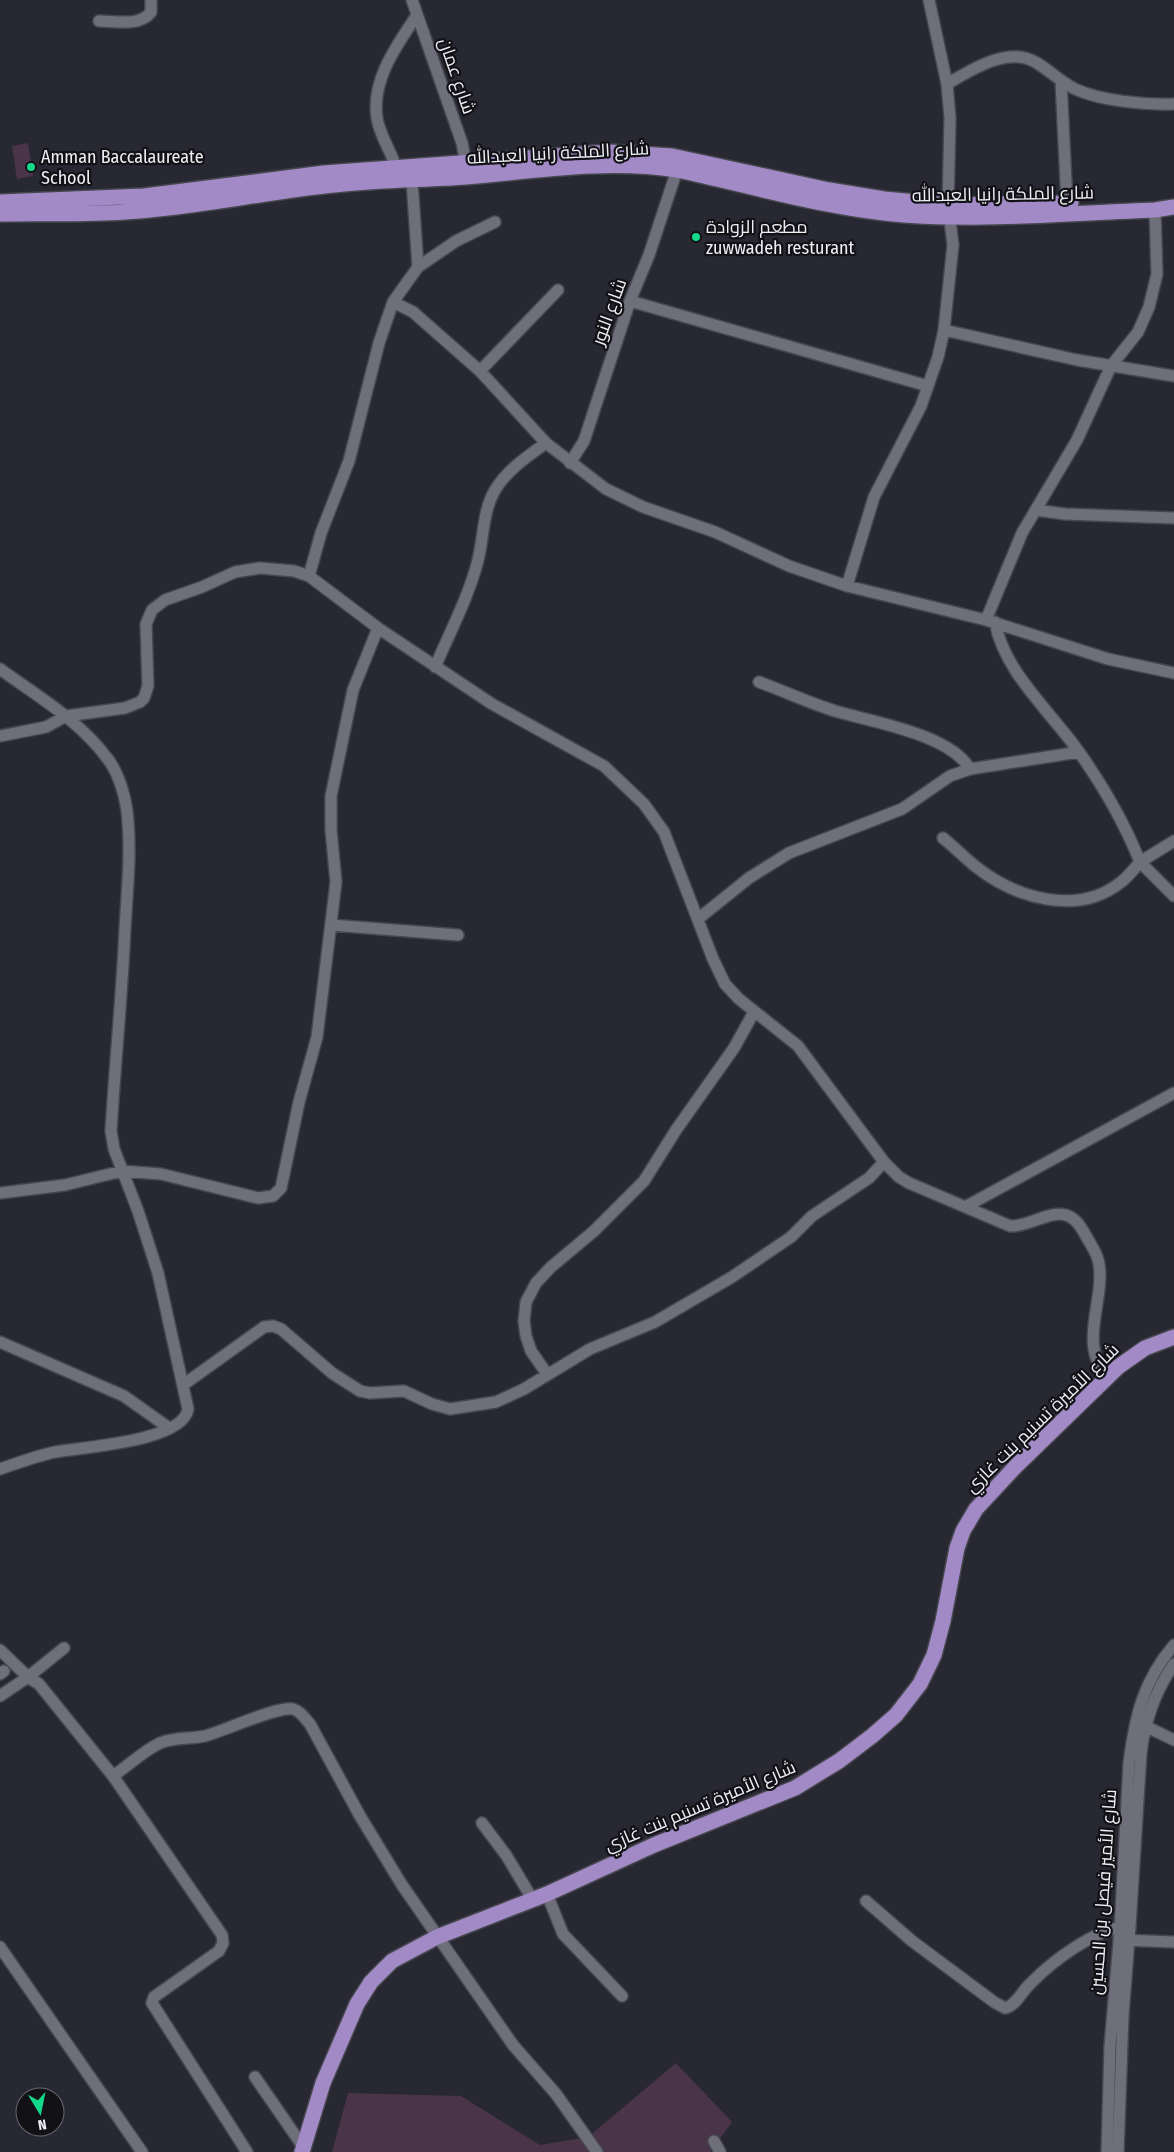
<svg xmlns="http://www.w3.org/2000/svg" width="1174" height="2152" viewBox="0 0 1174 2152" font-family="'Fira Sans Condensed',Cairo,sans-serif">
<rect width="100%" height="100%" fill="#272832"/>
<path fill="#4a3449" d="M28 143 33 176 17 179 12 146Z
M676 2063 732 2122 710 2152H332L348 2093 461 2096 540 2145 588 2137Z"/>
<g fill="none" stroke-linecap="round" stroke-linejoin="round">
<g stroke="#45464e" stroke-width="14">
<path id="minor" d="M412 0 462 143 466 164
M99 21C115 21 140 27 151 12V0
M1061 81 1067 203
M947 84C971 70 1009 45 1037 63 1050 71 1061 82 1075 89 1101 101 1146 105 1174 104
M394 162C389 148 379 133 377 118 371 80 397 45 417 15
M418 267 456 241 495 222
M630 301 928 386
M393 302 413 312 480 371 546 443 606 489 643 507 715 532 789 566 847 586 986 620 1108 659 1174 673
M944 330 1077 360 1174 376
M480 371 558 290
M570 463 584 441 630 301 649 255 677 170
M1036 510 1065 514 1174 518
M309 576 321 533 349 461 379 343 393 302 418 267 412 181
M847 586 874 497 921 406 938 357 944 330 953 245 948 205 950 118 947 84 929 0
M986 620 1022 533 1077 440 1111 366 1138 332 1149 307 1157 274 1155 210
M435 667C450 632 467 600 477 564 484 540 482 512 495 490 507 470 528 456 546 443
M0 669C37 696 79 720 107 758 120 774 127 802 128 822 131 857 127 893 125 928 122 996 115 1064 111 1131L114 1149 138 1211 158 1273 188 1409C183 1442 81 1447 55 1452 36 1456 18 1463 0 1469
M759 682C784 691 809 703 835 711 872 722 950 734 970 769L1079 752
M0 736 46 727 66 716 125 708 140 702 144 698 148 686 146 624 152 610 165 600 202 587 235 572 260 568 294 571 309 576 378 628 492 704 604 766 644 804 664 832 713 959 725 984 739 999 798 1046 884 1162 899 1177 909 1183 1010 1226C1029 1227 1047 1211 1066 1215 1076 1218 1081 1227 1086 1236 1091 1245 1098 1254 1099 1264 1105 1302 1077 1345 1108 1377
M943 838C954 847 964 857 975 866 1015 898 1078 917 1121 882 1128 877 1134 869 1140 862 1125 824 1103 786 1079 752 1051 712 1004 672 995 622
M1174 841 1140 862 1174 896
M698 919 749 878 789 853 902 809 950 776 970 769
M331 925 458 935
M0 1193 65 1185 122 1171 161 1174 258 1198 273 1196 281 1188 299 1102 317 1037 336 882 331 830V796L353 690 378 628
M965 1207 1174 1093
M0 1342 124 1396 169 1428
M547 1374 531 1351 526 1336 524 1321 526 1302 536 1283 551 1267 594 1231 644 1181 676 1130 734 1048 754 1012
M183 1385 264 1327 273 1326 281 1329 332 1373 360 1391 370 1393 404 1391 432 1404 450 1409 496 1402 524 1389 590 1349 655 1322 732 1277 791 1237 812 1216 869 1178 884 1162
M64 1648 28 1677 39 1684 113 1776 222 1935 223 1943 219 1951 154 1997 152 2003 247 2152
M0 1650 28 1677 0 1696
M0 1674 4 1671
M1145 1726 1174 1740
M113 1776C128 1766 143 1751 160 1743 175 1737 190 1739 205 1736 224 1731 277 1706 293 1709 301 1711 305 1719 310 1724L360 1816 402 1885 513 2045 556 2094 597 2152
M482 1823 506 1855 533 1900
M547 1894 563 1934 622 1996
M866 1901 912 1941 994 2002 1005 2008C1016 2006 1022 1991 1030 1984 1052 1961 1094 1930 1126 1926
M1123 1940 1174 1942
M0 1947 142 2152
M255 2077 304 2148
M714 2141 720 2152
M1107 2152 1110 2046 1120 1930 1129 1763C1135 1717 1143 1681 1174 1645
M1118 2152 1123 2015 1130 1926 1141 1753C1145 1720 1155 1691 1174 1664"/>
</g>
<g stroke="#45464e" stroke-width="18">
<path id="major" d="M0 202 144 196 324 173 609 152 672 156 829 190 884 199 948 205 1071 203
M0 214C42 213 83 215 125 212 195 208 264 192 334 185 378 180 422 180 466 177 535 171 608 159 677 170 752 186 828 209 904 215 988 221 1072 213 1155 210L1174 207
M302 2152 323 2083 357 2004 371 1982 392 1961 437 1937 547 1894 654 1845 795 1788 839 1761 872 1736 896 1715 920 1684 934 1655 943 1621 957 1548 963 1531 976 1509 1016 1466 1118 1367 1145 1348 1174 1337"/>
</g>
<use href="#minor" stroke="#6e6f7b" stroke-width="11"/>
<use href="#major" stroke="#a28ac6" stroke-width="15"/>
</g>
<g fill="#13d98a" stroke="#111116" stroke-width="2">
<circle cx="31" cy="167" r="5"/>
<circle cx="696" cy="237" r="5"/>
</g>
<g text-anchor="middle" stroke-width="4.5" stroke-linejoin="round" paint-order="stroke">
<g font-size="18" fill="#eeeff5" stroke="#111116">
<text transform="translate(457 76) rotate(71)" y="6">شارع عمان</text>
<text transform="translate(558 153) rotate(-3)" y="6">شارع الملكة رانيا العبدالله</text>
<text transform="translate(1003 194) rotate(-1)" y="6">شارع الملكة رانيا العبدالله</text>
<text transform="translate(609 312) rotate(-70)" y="6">شارع النور</text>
<text transform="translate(1042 1418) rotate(-44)" y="6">شارع الأميرة تسنيم بنت غازي</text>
<text transform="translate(700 1806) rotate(-23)" y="6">شارع الأميرة تسنيم بنت غازي</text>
<text transform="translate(1103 1892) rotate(-86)" y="6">شارع الأمير فيصل بن الحسين</text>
</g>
<g font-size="18" fill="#eeeff5" stroke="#111116" text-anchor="start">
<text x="41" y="163">Amman Baccalaureate<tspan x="41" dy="21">School</tspan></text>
<text x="706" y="233">مطعم الزوادة<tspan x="706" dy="21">zuwwadeh resturant</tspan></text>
</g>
</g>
<g transform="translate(40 2112) rotate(170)"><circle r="24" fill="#111116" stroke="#696a6f"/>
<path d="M0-4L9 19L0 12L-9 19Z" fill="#13d98a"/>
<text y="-8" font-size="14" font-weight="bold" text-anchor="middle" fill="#eeeff5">N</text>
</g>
</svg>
